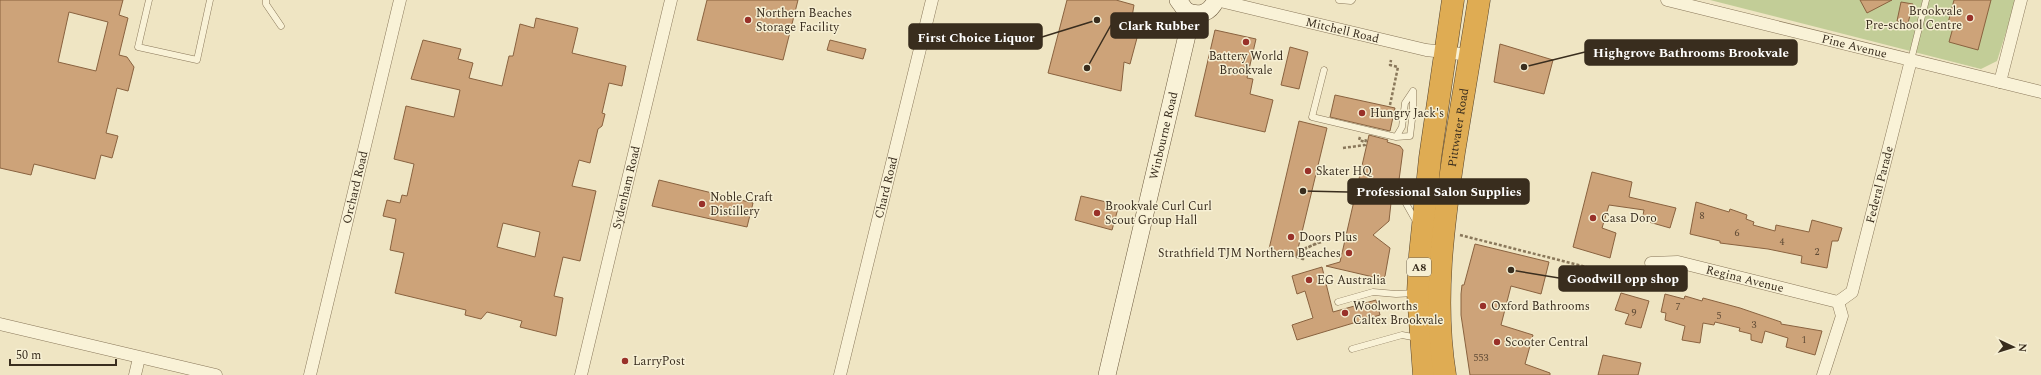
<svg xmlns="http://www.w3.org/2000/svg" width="2041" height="375" viewBox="0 0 2041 375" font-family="Spectral,serif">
<rect width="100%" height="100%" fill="#efe5c3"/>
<path fill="#c2cd97" d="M1710 0H2016L1997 61 1981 69Z"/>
<path fill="#cda379" stroke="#89623f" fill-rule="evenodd" d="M0 0H123L119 15 128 18 119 55 127 57 134 67 128 91 117 88 106 133 118 136 112 158 101 155 95 179 34 164 31 175 0 168ZM69 12 108 22 96 71 58 62Z
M707 0H798L783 60 697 40Z
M1067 0H1116L1134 5 1129 35 1137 38 1130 64 1124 62 1121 91 1048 73Z
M1860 0H1892L1867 13Z
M1954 0H1991L1978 50 1949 42 1954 24 1948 23Z
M1901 2 1913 4 1908 23 1897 21Z
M536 18 578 28 572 53 626 66 622 86 609 83 602 113 605 114 602 126 598 129 590 163 579 160 572 186 596 191 580 261 563 257 554 296 563 298 556 336 520 327 522 321 487 312 481 319 465 315 466 310 395 293 404 253 390 250 396 219 383 216 387 200 400 203 402 195 407 196 414 164 394 159 406 106 454 117 460 90 411 79 423 40 461 49 458 59 473 63 469 78 502 86 509 56H513L520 24 534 28ZM503 223 540 232 535 257 497 247Z
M1215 30 1256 39 1247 78 1253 79 1250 94 1273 100 1265 132 1195 116Z
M830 40 866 49 863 59 827 50Z
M1500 44 1553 60 1544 94 1494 82Z
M1290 47 1308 52 1299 89 1281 85Z
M1335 95 1395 108 1390 131 1330 117Z
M1299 121 1327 128 1296 257 1269 249Z
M1369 135 1388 140 1387 142 1400 146 1403 150 1399 180 1380 186 1391 203 1389 221 1373 235 1390 248 1385 276 1382 279 1326 266 1340 262Z
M1592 172 1632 182 1629 197 1676 208 1670 228 1642 220 1644 210 1609 205 1602 228 1616 233 1610 258 1573 247Z
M659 180 753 203 747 227 652 206Z
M1081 196 1119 205 1112 230 1075 220Z
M1696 202 1729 212 1730 209 1747 215 1746 219 1754 222 1753 225 1775 231 1776 225 1809 232 1812 220 1842 228 1838 241H1832L1827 268 1801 263 1802 256 1768 249 1720 243V241L1690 234Z
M1475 244 1549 262 1541 294 1511 286 1501 325 1533 335 1525 364 1550 373V375H1470L1461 315V294L1462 285H1464Z
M1322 267 1333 312 1376 300 1380 315 1297 340 1292 325 1313 318 1305 291 1297 294 1292 276Z
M1621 293 1649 301 1641 328 1625 324 1629 314 1615 310Z
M1665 294 1684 299 1685 296 1702 301 1703 298 1740 308 1781 322V324L1822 331 1815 355 1786 347 1788 338 1765 331 1762 343 1751 340V334L1739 331 1740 328 1715 322 1714 325 1703 323 1700 343 1682 340 1685 326 1665 320 1666 313 1661 312Z
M1603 355 1641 363 1638 375H1598Z"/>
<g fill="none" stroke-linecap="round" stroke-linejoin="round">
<g stroke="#89775a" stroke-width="7">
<path id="lane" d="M149 0 138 47 197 60 210 0
M266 0V4L281 26
M1339 0 1351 1 1352 0
M1911 60 1926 0
M1324 70 1312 117 1396 137 1410 136 1413 111V91
M1396 137 1402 127 1405 103 1413 91
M1404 200 1417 223
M1338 302 1373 292 1396 294 1415 293
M1352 349 1402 335 1418 338"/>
</g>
<g stroke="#89775a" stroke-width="13">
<g id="street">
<path id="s1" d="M1216 0 1426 50 1470 55"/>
<path id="s2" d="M1667 0 2041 92"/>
<path d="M2000 82 2021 0"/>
<path id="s3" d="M1651 263 1678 262 1838 302"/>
<path id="s4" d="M1838 302 1852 292 1911 60"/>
<path d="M0 324 216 375"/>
<path d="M135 375 139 358"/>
<path id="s5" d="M310 375 400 0"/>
<path id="s6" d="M581 375 671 0"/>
<path id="s7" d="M840 375 932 0"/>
<path d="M1823 375 1842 316 1838 302"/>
</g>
</g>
<g stroke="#6b583d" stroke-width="18">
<g id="secondary">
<path d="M1178 0 1186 11C1200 17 1210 13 1216 0"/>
<path id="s8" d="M1107 375 1192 14"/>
</g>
</g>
<g stroke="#57442e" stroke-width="23">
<g id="highway">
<path d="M1424 375 1418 293 1420 255 1430 158 1453 0"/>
<path id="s9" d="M1445 375C1433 301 1443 226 1454 152 1462 102 1471 51 1479 0"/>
</g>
</g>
<path stroke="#89775a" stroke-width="2.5" stroke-dasharray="3 2" stroke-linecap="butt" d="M1390 105 1398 67 1390 65 1391 60
M1360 137 1359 140 1365 142
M1343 148 1365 145 1366 139
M1460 235 1626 277 1642 269
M1321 242 1298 251 1297 257 1303 259 1304 256 1298 255 1299 252 1321 241"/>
<use href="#lane" stroke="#f9f2d7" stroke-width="6"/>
<use href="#street" stroke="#f9f2d7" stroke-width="12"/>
<use href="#secondary" stroke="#f9f2d7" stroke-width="17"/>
<use href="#highway" stroke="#dfac53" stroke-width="22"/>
</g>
<g fill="#993129" stroke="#f6efd3" stroke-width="1.5">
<circle cx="1970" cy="18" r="4"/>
<circle cx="748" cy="20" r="4"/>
<circle cx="1246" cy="42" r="4"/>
<circle cx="1362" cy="113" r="4"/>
<circle cx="1308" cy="171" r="4"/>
<circle cx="702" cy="204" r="4"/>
<circle cx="1097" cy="213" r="4"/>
<circle cx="1593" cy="218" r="4"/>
<circle cx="1291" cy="237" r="4"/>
<circle cx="1349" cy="253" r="4"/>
<circle cx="1309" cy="280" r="4"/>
<circle cx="1483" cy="306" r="4"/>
<circle cx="1345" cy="313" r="4"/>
<circle cx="1497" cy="342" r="4"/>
<circle cx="625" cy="361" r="4"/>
</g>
<g text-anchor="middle" stroke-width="3" stroke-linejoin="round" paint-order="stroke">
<g font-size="10" fill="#5e4a35">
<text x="1702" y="219">8</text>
<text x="1737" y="236">6</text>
<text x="1782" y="245">4</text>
<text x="1817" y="255">2</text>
<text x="1678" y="310">7</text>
<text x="1634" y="316">9</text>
<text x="1719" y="319">5</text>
<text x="1754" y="328">3</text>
<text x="1804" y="343">1</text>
<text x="1481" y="361">553</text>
</g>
<rect fill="#f6efd3" stroke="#726754" stroke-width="1" x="1407" y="258" width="24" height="18" rx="3"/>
<g font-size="11" font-weight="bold" fill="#392d1e">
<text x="1419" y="271">A8</text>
</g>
<g font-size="12" fill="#392d1e" stroke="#f6efd3" text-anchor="start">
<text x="1962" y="15" text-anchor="end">Brookvale<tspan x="1962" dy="14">Pre-school Centre</tspan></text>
<text x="756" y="17">Northern Beaches<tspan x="756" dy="14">Storage Facility</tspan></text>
<text x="1246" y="60" text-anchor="middle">Battery World<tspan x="1246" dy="14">Brookvale</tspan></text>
<text x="1370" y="117">Hungry Jack's</text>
<text x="1316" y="175">Skater HQ</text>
<text x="710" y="201">Noble Craft<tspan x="710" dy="14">Distillery</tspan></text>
<text x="1105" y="210">Brookvale Curl Curl<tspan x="1105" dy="14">Scout Group Hall</tspan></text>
<text x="1601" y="222">Casa Doro</text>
<text x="1299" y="241">Doors Plus</text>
<text x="1341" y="257" text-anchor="end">Strathfield TJM Northern Beaches</text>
<text x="1317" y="284">EG Australia</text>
<text x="1353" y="310">Woolworths<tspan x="1353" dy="14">Caltex Brookvale</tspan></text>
<text x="1491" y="310">Oxford Bathrooms</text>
<text x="1505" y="346">Scooter Central</text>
<text x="633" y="365">LarryPost</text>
</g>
<g font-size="12" fill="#392d1e" stroke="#f6efd3">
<text dy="4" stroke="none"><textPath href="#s1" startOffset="130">Mitchell Road</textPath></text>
<text dy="4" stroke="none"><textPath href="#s2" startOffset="193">Pine Avenue</textPath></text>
<text dy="4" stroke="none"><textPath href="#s9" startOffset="249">Pittwater Road</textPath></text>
<text dy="4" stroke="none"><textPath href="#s8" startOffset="246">Winbourne Road</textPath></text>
<text dy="4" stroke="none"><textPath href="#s4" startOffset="128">Federal Parade</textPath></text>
<text dy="4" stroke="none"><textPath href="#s5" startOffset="193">Orchard Road</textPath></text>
<text dy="4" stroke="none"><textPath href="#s6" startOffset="193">Sydenham Road</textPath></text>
<text dy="4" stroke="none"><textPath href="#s7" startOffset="193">Chard Road</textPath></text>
<text dy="4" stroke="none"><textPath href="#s3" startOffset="96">Regina Avenue</textPath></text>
</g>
</g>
<path fill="none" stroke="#392d1e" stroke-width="1.5" d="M1087 68L1111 25M1097 20L1042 37M1524 67L1585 52M1303 191L1348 192M1511 270L1559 278"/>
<g fill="#392d1e" stroke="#f6efd3" stroke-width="1.5">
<circle cx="1087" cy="68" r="4"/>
<circle cx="1097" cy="20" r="4"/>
<circle cx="1524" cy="67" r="4"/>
<circle cx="1303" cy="191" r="4"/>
<circle cx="1511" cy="270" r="4"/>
</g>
<g fill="#392d1e" stroke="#392d1e" stroke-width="1.5">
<rect x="1111" y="13" width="97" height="25" rx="4"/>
<rect x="909" y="24" width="133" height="25" rx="4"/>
<rect x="1585" y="40" width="212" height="25" rx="4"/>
<rect x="1348" y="179" width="181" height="25" rx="4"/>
<rect x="1559" y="266" width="128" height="25" rx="4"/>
</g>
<g font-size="13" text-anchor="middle" font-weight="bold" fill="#fff">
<text x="1159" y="30">Clark Rubber</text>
<text x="976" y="42">First Choice Liquor</text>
<text x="1691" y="57">Highgrove Bathrooms Brookvale</text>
<text x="1439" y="196">Professional Salon Supplies</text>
<text x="1623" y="283">Goodwill opp shop</text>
</g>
<g transform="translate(2013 347) rotate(94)" stroke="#f6efd3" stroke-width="3" paint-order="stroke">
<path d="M0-3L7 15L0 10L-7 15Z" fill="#392d1e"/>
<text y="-6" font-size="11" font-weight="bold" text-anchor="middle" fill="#392d1e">N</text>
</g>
<path d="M10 359v6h106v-6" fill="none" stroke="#392d1e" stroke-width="2"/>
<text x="16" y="359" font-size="12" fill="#392d1e" stroke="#f6efd3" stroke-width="3" paint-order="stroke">50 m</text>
</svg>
